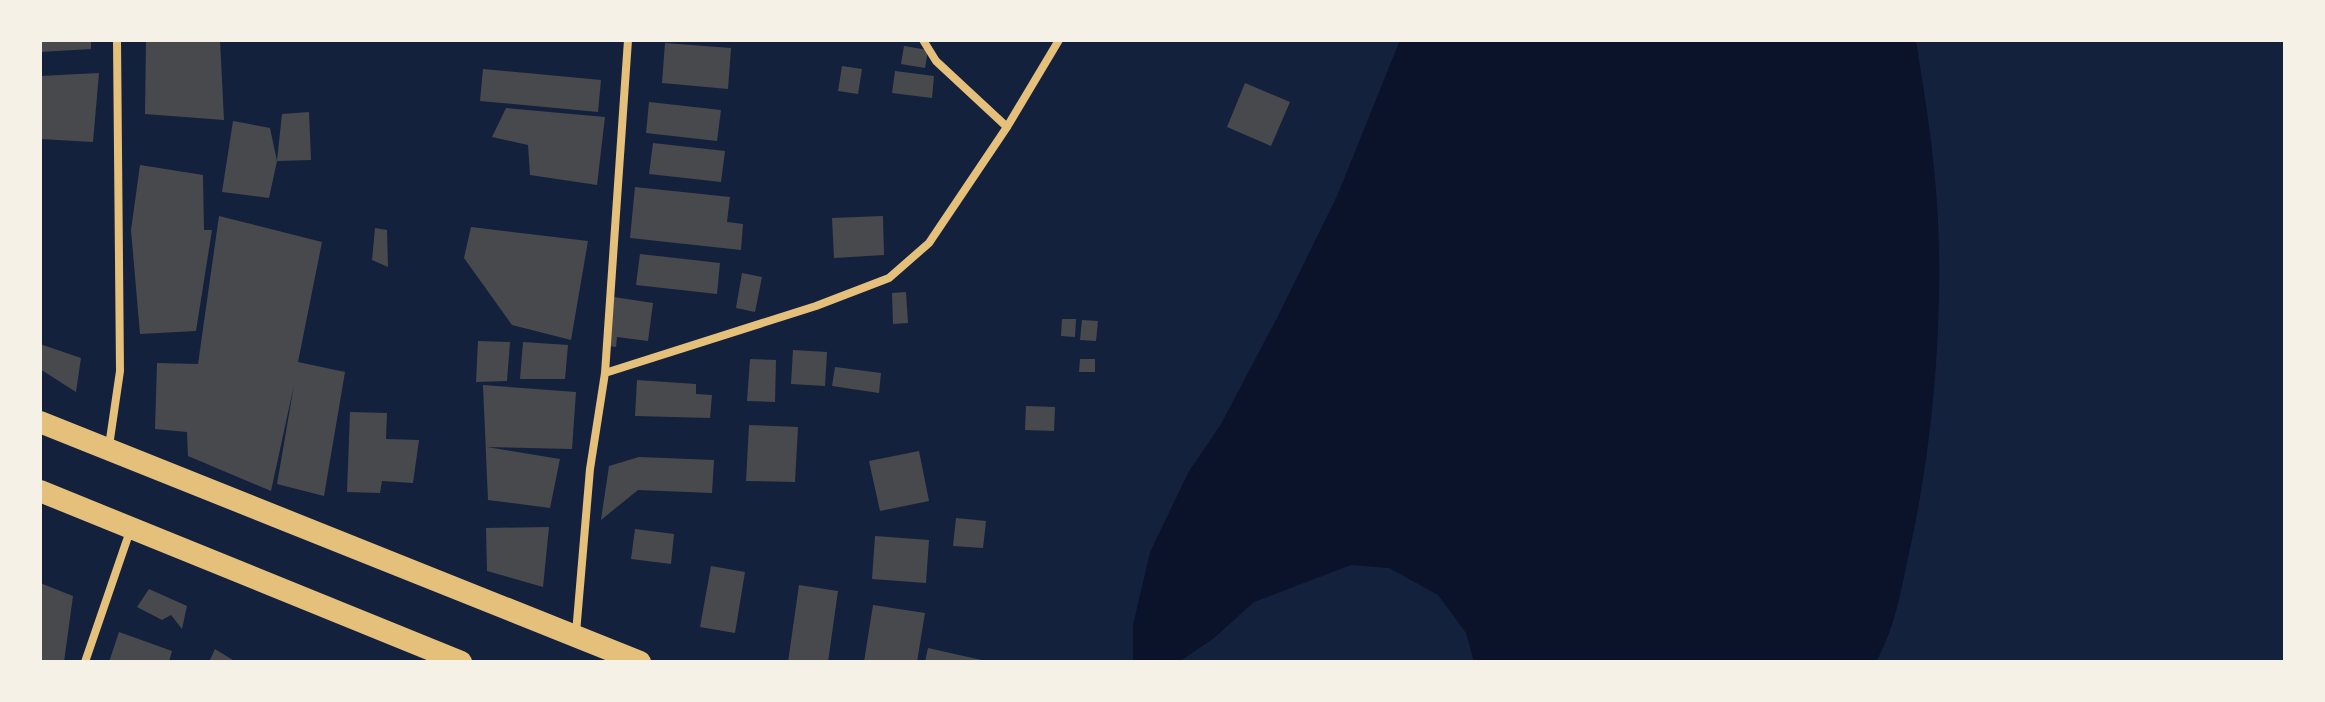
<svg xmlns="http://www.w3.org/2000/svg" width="2325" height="702" viewBox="0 0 2325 702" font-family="Roboto,sans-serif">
<rect width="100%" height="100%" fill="#14213d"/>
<path fill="#0b132b" d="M1400 40H1916C1923 86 1931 132 1935 178 1946 294 1935 439 1909 553 1901 591 1895 628 1876 662H1474L1466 633 1438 595 1389 568 1351 565 1254 602 1214 638 1179 662H1133V625L1150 552 1189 471 1221 424 1278 316 1337 196Z"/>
<path fill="#48494c" d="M40 40H91V49L40 52Z
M146 40H220L224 120 145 114Z
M665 43 731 48 728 89 662 83Z
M904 46 928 50 925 68 901 64Z
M842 66 862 69 858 94 838 91Z
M483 69 601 80 598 112 480 101Z
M895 71 934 76 932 98 892 93Z
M99 73 93 142 40 139V76Z
M1245 83 1290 102 1271 146 1227 127Z
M649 102 721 110 717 141 646 133Z
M506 108 605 117 597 185 530 175 528 145 492 137Z
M309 112 311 160 277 161 282 114Z
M233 121 270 128 277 161 269 198 222 192Z
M653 143 725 151 721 182 649 174Z
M140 165 203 175 204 230H212L196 331 140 334 131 230Z
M635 187 730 197 727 222 743 224 741 250 630 238Z
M219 216 322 242 298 362 345 372 324 496 277 484 294 385 271 491 188 456 187 432 155 429 157 363 198 364Z
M883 216 884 255 834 258 832 218Z
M471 227 588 241 571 340 512 325 464 258Z
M375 228 387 230 388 267 372 260Z
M640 254 720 263 717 294 636 285Z
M742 273 762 277 755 312 736 308Z
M906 292 908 323 893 324 892 293Z
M614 297 653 303 648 341 617 337 616 347 609 346Z
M1062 319H1076L1075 337 1061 336Z
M1082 320 1098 321 1096 341 1080 340Z
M478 341 510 342 507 381 476 382Z
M523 342 568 345 565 379H520Z
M40 344 81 358 76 392 40 369Z
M793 350 827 352 825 386 791 384Z
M750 359 776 360 775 402 747 401Z
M1080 359H1095V372H1079Z
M835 367 881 373 879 393 832 386Z
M637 380 696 384V394L712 395 710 418 635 416Z
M483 385 576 392 572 449 487 447 560 459 550 508 488 500Z
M1026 406 1055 407 1054 431 1025 430Z
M350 412 387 413 386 439 419 440 413 483 382 481 380 493 347 492Z
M749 425 798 427 795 482 746 481Z
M919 451 929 501 880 511 869 461Z
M639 457 714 460 712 493 638 490 601 520 609 466Z
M956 518 986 521 983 548 953 546Z
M549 527 543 587 487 571 486 528Z
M635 529 674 534 671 564 631 559Z
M875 536 929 540 926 583 872 579Z
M711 566 745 572 735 633 700 627Z
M40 583 73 596 64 662H40Z
M799 585 838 591 828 662H788Z
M149 589 187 606 182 629 171 615 162 620 137 607Z
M873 605 925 613 917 662H864Z
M119 632 172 651 169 662H109Z
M928 648 986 661V662H925Z
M215 649 236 662H209Z"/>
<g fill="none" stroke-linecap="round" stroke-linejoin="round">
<path stroke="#e5c07b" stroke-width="8" d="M923 40 936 61 1007 127
M605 373 816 306 889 278 929 243 1007 127 1059 40
M109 446 120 371 117 40
M576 633 590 469 605 373 628 40
M85 662 131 528"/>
<path stroke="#e5c07b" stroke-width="22" d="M40 422 640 662
M40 491 461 662"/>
</g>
<rect width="2325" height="702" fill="none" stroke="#f6f1e7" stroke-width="84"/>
</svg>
